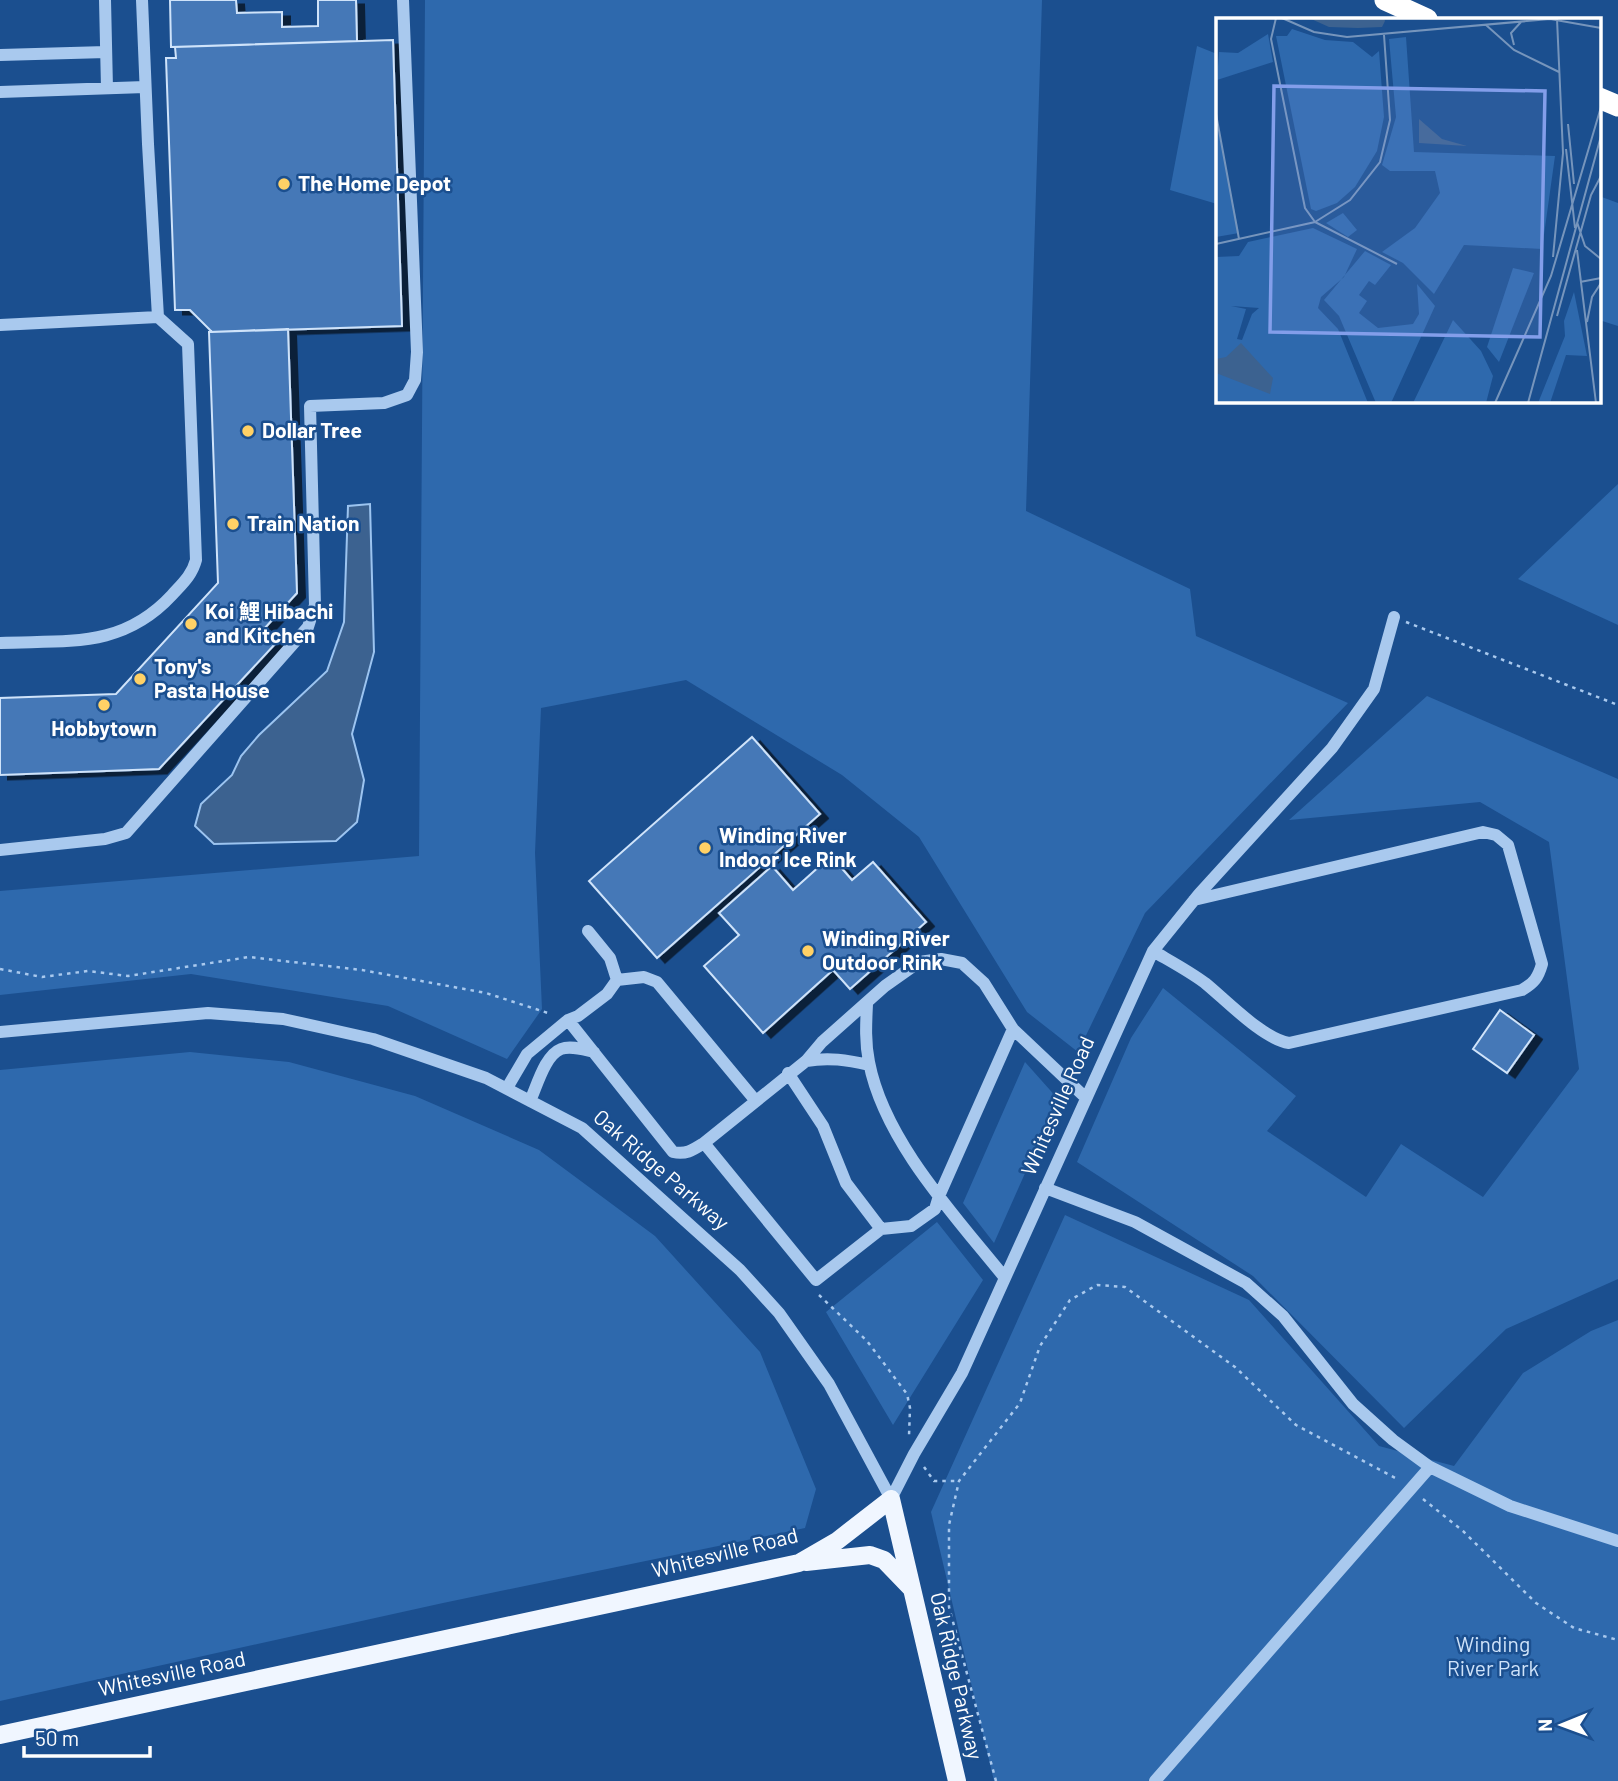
<svg xmlns="http://www.w3.org/2000/svg" width="1618" height="1781" viewBox="0 0 1618 1781" font-family="Barlow,'Noto Sans SC',sans-serif">
<defs>
<filter id="shadow"><feDropShadow dx="8" dy="4.5" stdDeviation="0" flood-color="#0009"/></filter>
</defs>
<rect width="100%" height="100%" fill="#1b4f8f"/>
<path fill="#2e69ad" d="M425 0H1042L1026 511 1190 589 1196 636 1348 703 1145 913 1078 1052 1027 1012 919 837 842 775 686 680 541 708 535 853 542 1009 507 1059 388 1006 191 974 0 995V891L419 856Z
M1197 46 1217 54V204L1170 190Z
M1599 196 1618 203V326L1599 320Z
M1618 484V625L1518 579Z
M1427 696 1618 779V1279L1506 1329 1404 1428 1253 1276 1077 1162 1131 1038 1163 988 1296 1096 1267 1131 1366 1197 1401 1144 1483 1197 1579 1069 1549 842 1480 802 1289 820Z
M190 1052 289 1062 415 1096 539 1150 655 1236 760 1352 816 1489 805 1528 443 1603 0 1701V1070Z
M1025 1062 1058 1099 994 1243 963 1203Z
M1065 1215 1249 1300 1379 1446 1454 1466 1523 1373 1591 1331 1618 1320V1781H994L931 1512Z
M937 1222 983 1280 893 1425 826 1312Z"/>
<path fill="#3c6290" stroke="#9cc4f0" stroke-width="2" d="M370 504 374 652 352 734 364 780 357 822 336 841 214 844 195 826 201 804 232 775 241 756 259 735 327 671 344 622 348 506Z"/>
<path fill="#4478b7" stroke="#cfe3fa" stroke-width="2" filter="url(#shadow)" d="M170 0H236L237 13 282 12V27L318 26V0H356L357 41 171 47Z
M393 40 402 326 212 332 190 310H175L166 58H176L175 47Z
M288 329 297 593 263 630 276 643 159 769 0 775V698L116 694 218 583 209 332Z
M752 737 820 814 657 958 589 881Z
M831 856 852 880 873 862 926 922 850 989 833 970 763 1033 704 966 739 935 719 913 772 866 793 890Z
M1500 1010 1534 1035 1507 1073 1473 1049Z"/>
<g fill="none" stroke-linecap="round" stroke-linejoin="round">
<path stroke="#a9c9ee" stroke-width="2.5" stroke-dasharray="3.5 5" stroke-linecap="butt" d="M1406 622 1618 705
M0 969 42 977 88 971 128 976 249 957 362 970 486 993 551 1014
M819 1295 867 1341 907 1394 910 1408 909 1436
M924 1467 934 1481H959
M1423 1499 1463 1531 1536 1603 1574 1628 1618 1640
M996 1781 949 1607V1525L959 1481 1020 1403 1040 1346 1070 1300 1097 1285 1125 1287 1235 1367 1296 1425 1399 1480"/>
<path stroke="#a9c9ee" stroke-width="12" d="M105 0 107 88
M0 55 106 52
M0 92 145 87
M0 325 158 317
M0 643C68 640 122 649 172 595 183 583 192 575 196 560L188 344 158 317 148 144 142 0
M0 850 105 839 126 833 308 627 315 605 310 406 384 403 407 395 415 380 417 352 403 0
M588 931 610 958 617 980
M1153 951C1170 961 1189 971 1205 983 1226 1000 1263 1039 1289 1043L1522 990C1534 983 1538 978 1542 964L1508 845 1496 835 1483 832 1194 900
M867 1004C866 1024 865 1042 869 1062 884 1141 956 1217 1005 1278
M568 1020 673 1152C686 1155 693 1150 704 1143L806 1061 822 1042 885 986 919 962 941 959 962 963 984 983 1013 1029 1086 1098
M0 1032 208 1013 283 1019 373 1039 486 1078 582 1128 740 1270 779 1313 829 1384 891 1499
M806 1061C829 1057 847 1060 869 1065
M788 1073 823 1126 846 1183 881 1229
M507 1088 527 1054 568 1020 578 1016 607 994 617 980 644 977 657 982 755 1100
M530 1101C537 1086 545 1055 561 1049 571 1045 585 1050 594 1052
M704 1143 816 1280 881 1229 911 1226 935 1209 939 1196 1013 1029
M1045 1188 1135 1222 1246 1283 1283 1316 1353 1404 1393 1440 1430 1467 1510 1506 1618 1541
M891 1499 914 1454 962 1373 1153 951 1199 894 1332 748 1374 689 1394 617
M1155 1781 1430 1467"/>
<path stroke="#f0f6ff" stroke-width="18" d="M806 1562 870 1555 884 1560 911 1588
M0 1735 799 1563 837 1541 891 1499 957 1781"/>
<path stroke="#fff" stroke-width="21" d="M1385 0 1427 19
M1599 98 1618 106"/>
</g>
<g fill="#ffd166" stroke="#1b4f8f" stroke-width="2.5">
<circle cx="284" cy="184" r="7"/>
<circle cx="248" cy="431" r="7"/>
<circle cx="233" cy="524" r="7"/>
<circle cx="191" cy="624" r="7"/>
<circle cx="140" cy="679" r="7"/>
<circle cx="104" cy="705" r="7"/>
<circle cx="705" cy="848" r="7"/>
<circle cx="808" cy="951" r="7"/>
</g>
<g text-anchor="middle" stroke-width="5" stroke-linejoin="round" paint-order="stroke">
<g font-size="21" font-weight="bold" fill="#fff" stroke="#1b4f8f" text-anchor="start">
<text x="298" y="191">The Home Depot</text>
<text x="262" y="438">Dollar Tree</text>
<text x="247" y="531">Train Nation</text>
<text x="205" y="619">Koi 鯉 Hibachi<tspan x="205" dy="24">and Kitchen</tspan></text>
<text x="154" y="674">Tony's<tspan x="154" dy="24">Pasta House</tspan></text>
<text x="104" y="736" text-anchor="middle">Hobbytown</text>
<text x="719" y="843">Winding River<tspan x="719" dy="24">Indoor Ice Rink</tspan></text>
<text x="822" y="946">Winding River<tspan x="822" dy="24">Outdoor Rink</tspan></text>
</g>
<g font-size="21" fill="#fff" stroke="#1b4f8f">
<text transform="translate(1058 1106) rotate(-66)" y="7">Whitesville Road</text>
<text transform="translate(661 1170) rotate(41)" y="7">Oak Ridge Parkway</text>
<text transform="translate(725 1553) rotate(-14)" y="7">Whitesville Road</text>
<text transform="translate(172 1674) rotate(-12)" y="7">Whitesville Road</text>
<text transform="translate(956 1676) rotate(77)" y="7">Oak Ridge Parkway</text>
</g>
<g font-size="21" fill="#cfe3fa" stroke="#1b4f8f">
<text x="1493" y="1652">Winding<tspan x="1493" dy="24">River Park</tspan></text>
</g>
</g>
<g transform="translate(1216 18)">
<rect width="385" height="385" fill="#1b4f8f"/>
<path d="M76 11 109 22 137 24 156 39 163 33 168 99 161 133 139 169 121 185 100 193 95 191 60 18H71ZM52 16 57 44 1 62 3 34 22 35ZM190 19 198 134 339 138 326 231 248 227 218 276 187 245 166 234 199 210 224 175 219 153H174L166 147 180 99 173 21ZM0 101 23 215 0 219ZM127 195 141 212 132 219 110 205ZM97 210 141 231 128 259 105 279 102 290 122 311 152 385H0V239L23 238 32 224ZM15 288 43 290 36 296 26 322 21 321 30 291ZM149 233 175 247 159 267 153 263 143 277 151 283 143 295 162 310 197 306 203 296 201 266 219 288 175 385H160L123 298 108 282ZM297 250 318 255 283 344 271 329ZM358 274 371 338 350 337 334 385H322L349 318 348 303ZM237 302 265 333 277 358 270 385H197Z" fill="#2e69ad" fill-rule="evenodd"/>
<path d="M93 0H168L169 3 166 9 142 10 113 9ZM203 101 226 121 251 128 203 125ZM25 325 57 360 54 376 0 355V341L10 339Z" fill="#3c6290"/>
<path fill="none" stroke="#7695bc" stroke-width="2" d="M66 0 98 14 131 19 334 1 385 10M270 7 298 32 343 54M298 27 295 15 305 4M0 96 23 221M352 106 358 166M350 131 359 210M99 204 134 182 164 144 174 102 168 17M99 204 181 246M361 204 369 228 385 241M0 226 99 204 89 190 55 21 60 0M361 232 380 385M337 239 347 135 341 1M364 264 385 260M341 298 375 177 385 158M371 304 376 279 385 265M279 385 335 258 385 89M312 385 385 118"/>
<path fill="#839eea" fill-opacity="0.15" stroke="#839eea" stroke-width="3.5" d="M58 68 329 73 324 319 54 314Z"/>
<rect width="385" height="385" fill="none" stroke="#fff" stroke-width="3.5"/>
</g>
<g transform="translate(1562 1725) rotate(269)" stroke="#1b4f8f" stroke-width="5" paint-order="stroke">
<path d="M0-5L12 26L0 18L-12 26Z" fill="#ffffff"/>
<text y="-10" font-size="19" font-weight="bold" text-anchor="middle" fill="#ffffff">N</text>
</g>
<path d="M24 1746v10h126v-10" fill="none" stroke="#ffffff" stroke-width="3.5"/>
<text x="35" y="1746" font-size="21" fill="#ffffff" stroke="#1b4f8f" stroke-width="5" paint-order="stroke">50 m</text>
</svg>
